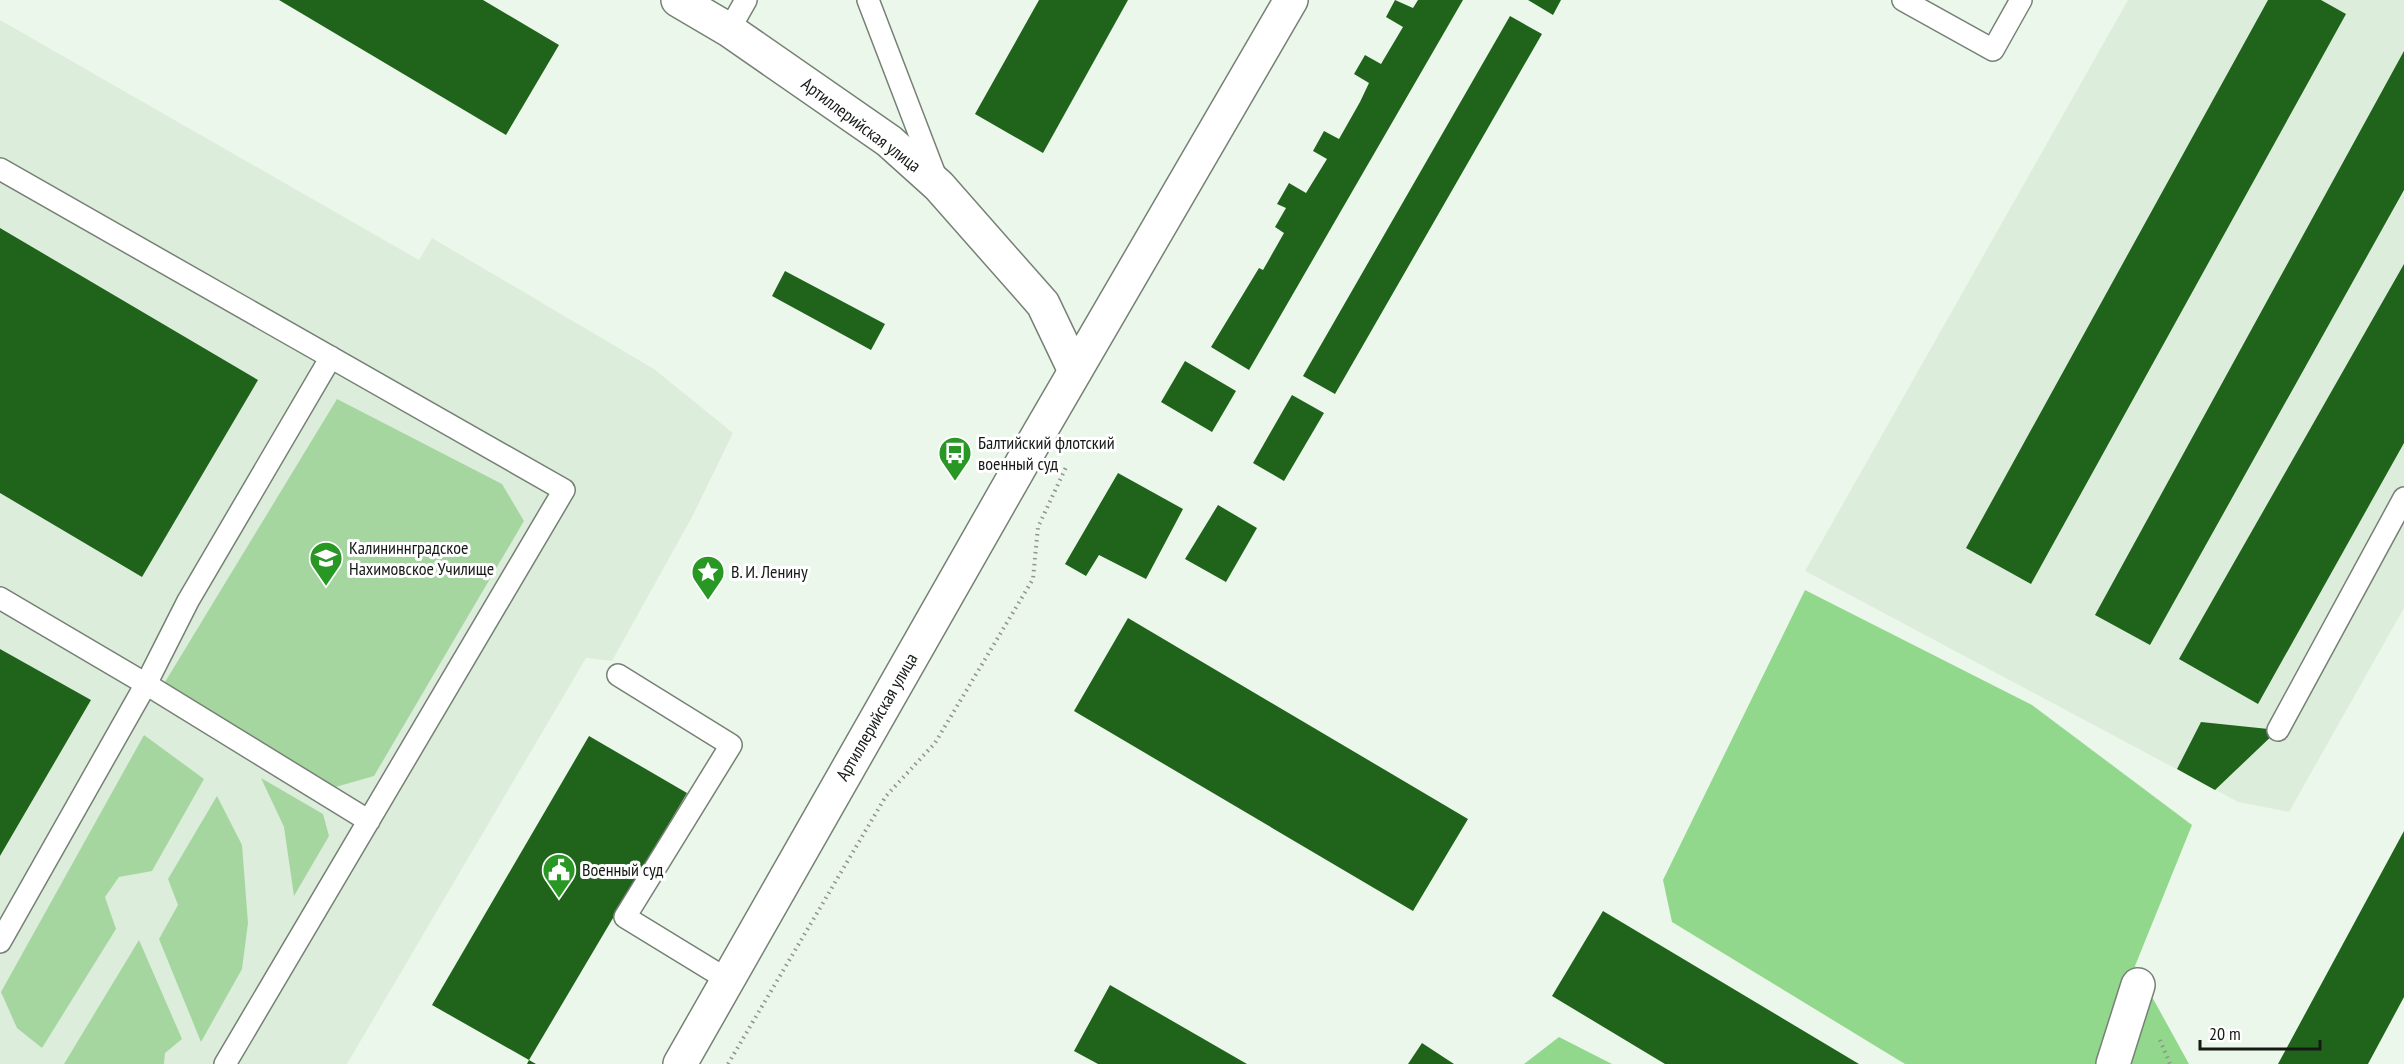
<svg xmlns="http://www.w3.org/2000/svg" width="2404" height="1064" viewBox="0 0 2404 1064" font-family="'PT Sans Narrow',sans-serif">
<rect width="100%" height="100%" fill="#ecf7eb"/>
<path fill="#ddeddb" d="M2128 0H2404V608L2289 812 2238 802 1805 571Z
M0 20 419 260 432 238 654 369 733 433 692 517 612 661 586 658 347 1064H0Z"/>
<path fill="#a5d6a0" d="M337 399 502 484 524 521 374 776 332 788 162 687Z
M144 735 204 779 152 871 119 877 105 897 116 929 42 1048 17 1028 1 992Z
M261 778 323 814 329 836 294 896 284 827Z
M217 796 242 845 248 923 242 969 201 1042 159 939 178 905 168 879Z
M139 940 182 1039 165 1053 164 1064H64Z"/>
<path fill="#92d88c" d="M1805 590 2032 705 2192 825 2135 966 2189 1064H1905L1672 922 1663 880Z
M1559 1037 1612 1064H1524Z"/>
<path fill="#20641c" d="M279 0H483L559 45 506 135Z
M1039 0H1128L1043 153 975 114Z
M1395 0 1413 8 1418 0H1463L1249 370 1211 347 1259 268 1263 270 1284 233 1275 227 1286 208 1277 204 1289 183 1306 193 1327 159 1313 151 1324 131 1339 139 1360 102 1369 83 1354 74 1365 55 1381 64 1403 27 1386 17Z
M1528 0H1561L1553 15Z
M2268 0H2321L2346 14 2031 584 1966 548Z
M1510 16 1542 34 1335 394 1303 376Z
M2404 51V190L2150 645 2095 615Z
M0 228 258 380 142 577 0 493Z
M2404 264V443L2258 704 2179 659Z
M785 271 885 324 871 350 772 296Z
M1185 361 1236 391 1212 432 1161 402Z
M1292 395 1324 413 1284 481 1253 463Z
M1118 473 1183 509 1146 579 1099 555 1086 576 1065 564Z
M1218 505 1257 528 1226 582 1185 559Z
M1128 618 1468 819 1413 911 1074 711Z
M0 649 91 700 0 856Z
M2201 722 2278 730 2215 790 2177 769Z
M589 736 687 793 529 1060 536 1064H527L529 1060 432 1005Z
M2404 831V997L2368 1064H2278Z
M1603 911 1859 1064H1665L1552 996Z
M1110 985 1247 1064H1098L1074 1051Z
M1422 1043 1454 1064H1408Z"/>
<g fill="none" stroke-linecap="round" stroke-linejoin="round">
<g stroke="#768075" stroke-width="24">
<path id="service" d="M868 0 937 180
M1903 0 1993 50 2021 0
M729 30 746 0
M0 169 564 490 225 1064
M0 598 146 684 369 821
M618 675 731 745 625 917 728 980
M2278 730 2404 498
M0 942 146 684 188 601 331 357"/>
</g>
<g stroke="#768075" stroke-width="36">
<path id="minor" d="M678 0 729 30 889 141 939 186 1043 304 1075 371
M2113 1064 2138 985"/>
</g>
<g stroke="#768075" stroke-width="36">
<path id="secondary" d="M680 1064 1034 442 1291 0"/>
</g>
<path stroke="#8d958c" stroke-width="4" stroke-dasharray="1.5 4.5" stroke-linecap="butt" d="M2160 1040 2170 1064
M728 1064 886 796 935 743 1033 579 1038 527 1067 465"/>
<use href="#service" stroke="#fff" stroke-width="21"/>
<use href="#minor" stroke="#fff" stroke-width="33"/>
<use href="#secondary" stroke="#fff" stroke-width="33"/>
</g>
<defs>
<g id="bus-pin" transform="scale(1.725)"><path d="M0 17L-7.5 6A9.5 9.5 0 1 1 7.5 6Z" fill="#289723" stroke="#fff"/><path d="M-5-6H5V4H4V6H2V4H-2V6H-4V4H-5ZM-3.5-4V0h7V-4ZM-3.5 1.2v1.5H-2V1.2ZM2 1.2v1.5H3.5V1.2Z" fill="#fff"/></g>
<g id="university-pin" transform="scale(1.725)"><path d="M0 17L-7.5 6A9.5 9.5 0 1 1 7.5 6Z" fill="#289723" stroke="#fff"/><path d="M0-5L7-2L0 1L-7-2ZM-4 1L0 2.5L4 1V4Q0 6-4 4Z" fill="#fff"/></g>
<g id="sight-pin" transform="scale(1.725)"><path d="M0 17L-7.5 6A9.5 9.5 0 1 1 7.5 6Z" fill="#289723" stroke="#fff"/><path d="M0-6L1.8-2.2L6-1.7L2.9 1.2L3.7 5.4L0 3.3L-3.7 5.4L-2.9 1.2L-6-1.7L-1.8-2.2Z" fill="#fff"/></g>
<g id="civic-pin" transform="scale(1.725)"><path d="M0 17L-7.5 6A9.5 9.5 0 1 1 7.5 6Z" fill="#289723" stroke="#fff"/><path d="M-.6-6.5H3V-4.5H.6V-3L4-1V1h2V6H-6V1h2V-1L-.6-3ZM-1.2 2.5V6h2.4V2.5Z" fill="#fff"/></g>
</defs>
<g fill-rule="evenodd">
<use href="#bus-pin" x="955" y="453"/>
<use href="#university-pin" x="326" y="558"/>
<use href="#sight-pin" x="708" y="572"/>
<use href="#civic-pin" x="559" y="870"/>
</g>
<g text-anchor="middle" stroke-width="6" stroke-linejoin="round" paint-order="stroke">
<g font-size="18" fill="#161a16" stroke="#fff">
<text transform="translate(861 125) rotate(37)" y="6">Артиллерийская улица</text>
<text transform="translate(877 717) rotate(-60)" y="6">Артиллерийская улица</text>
</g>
<g font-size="18" fill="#161a16" stroke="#fff" text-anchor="start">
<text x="978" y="449">Балтийский флотский<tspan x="978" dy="21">военный суд</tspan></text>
<text x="349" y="554">Калининнградское<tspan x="349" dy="21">Нахимовское Училище</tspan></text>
<text x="731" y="578">В. И. Ленину</text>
<text x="582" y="876">Военный суд</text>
</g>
</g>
<path d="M2200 1040v9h120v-9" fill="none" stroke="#161a16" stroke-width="3"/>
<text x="2209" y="1040" font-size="18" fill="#161a16" stroke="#ffffff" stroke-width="4.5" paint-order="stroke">20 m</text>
</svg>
